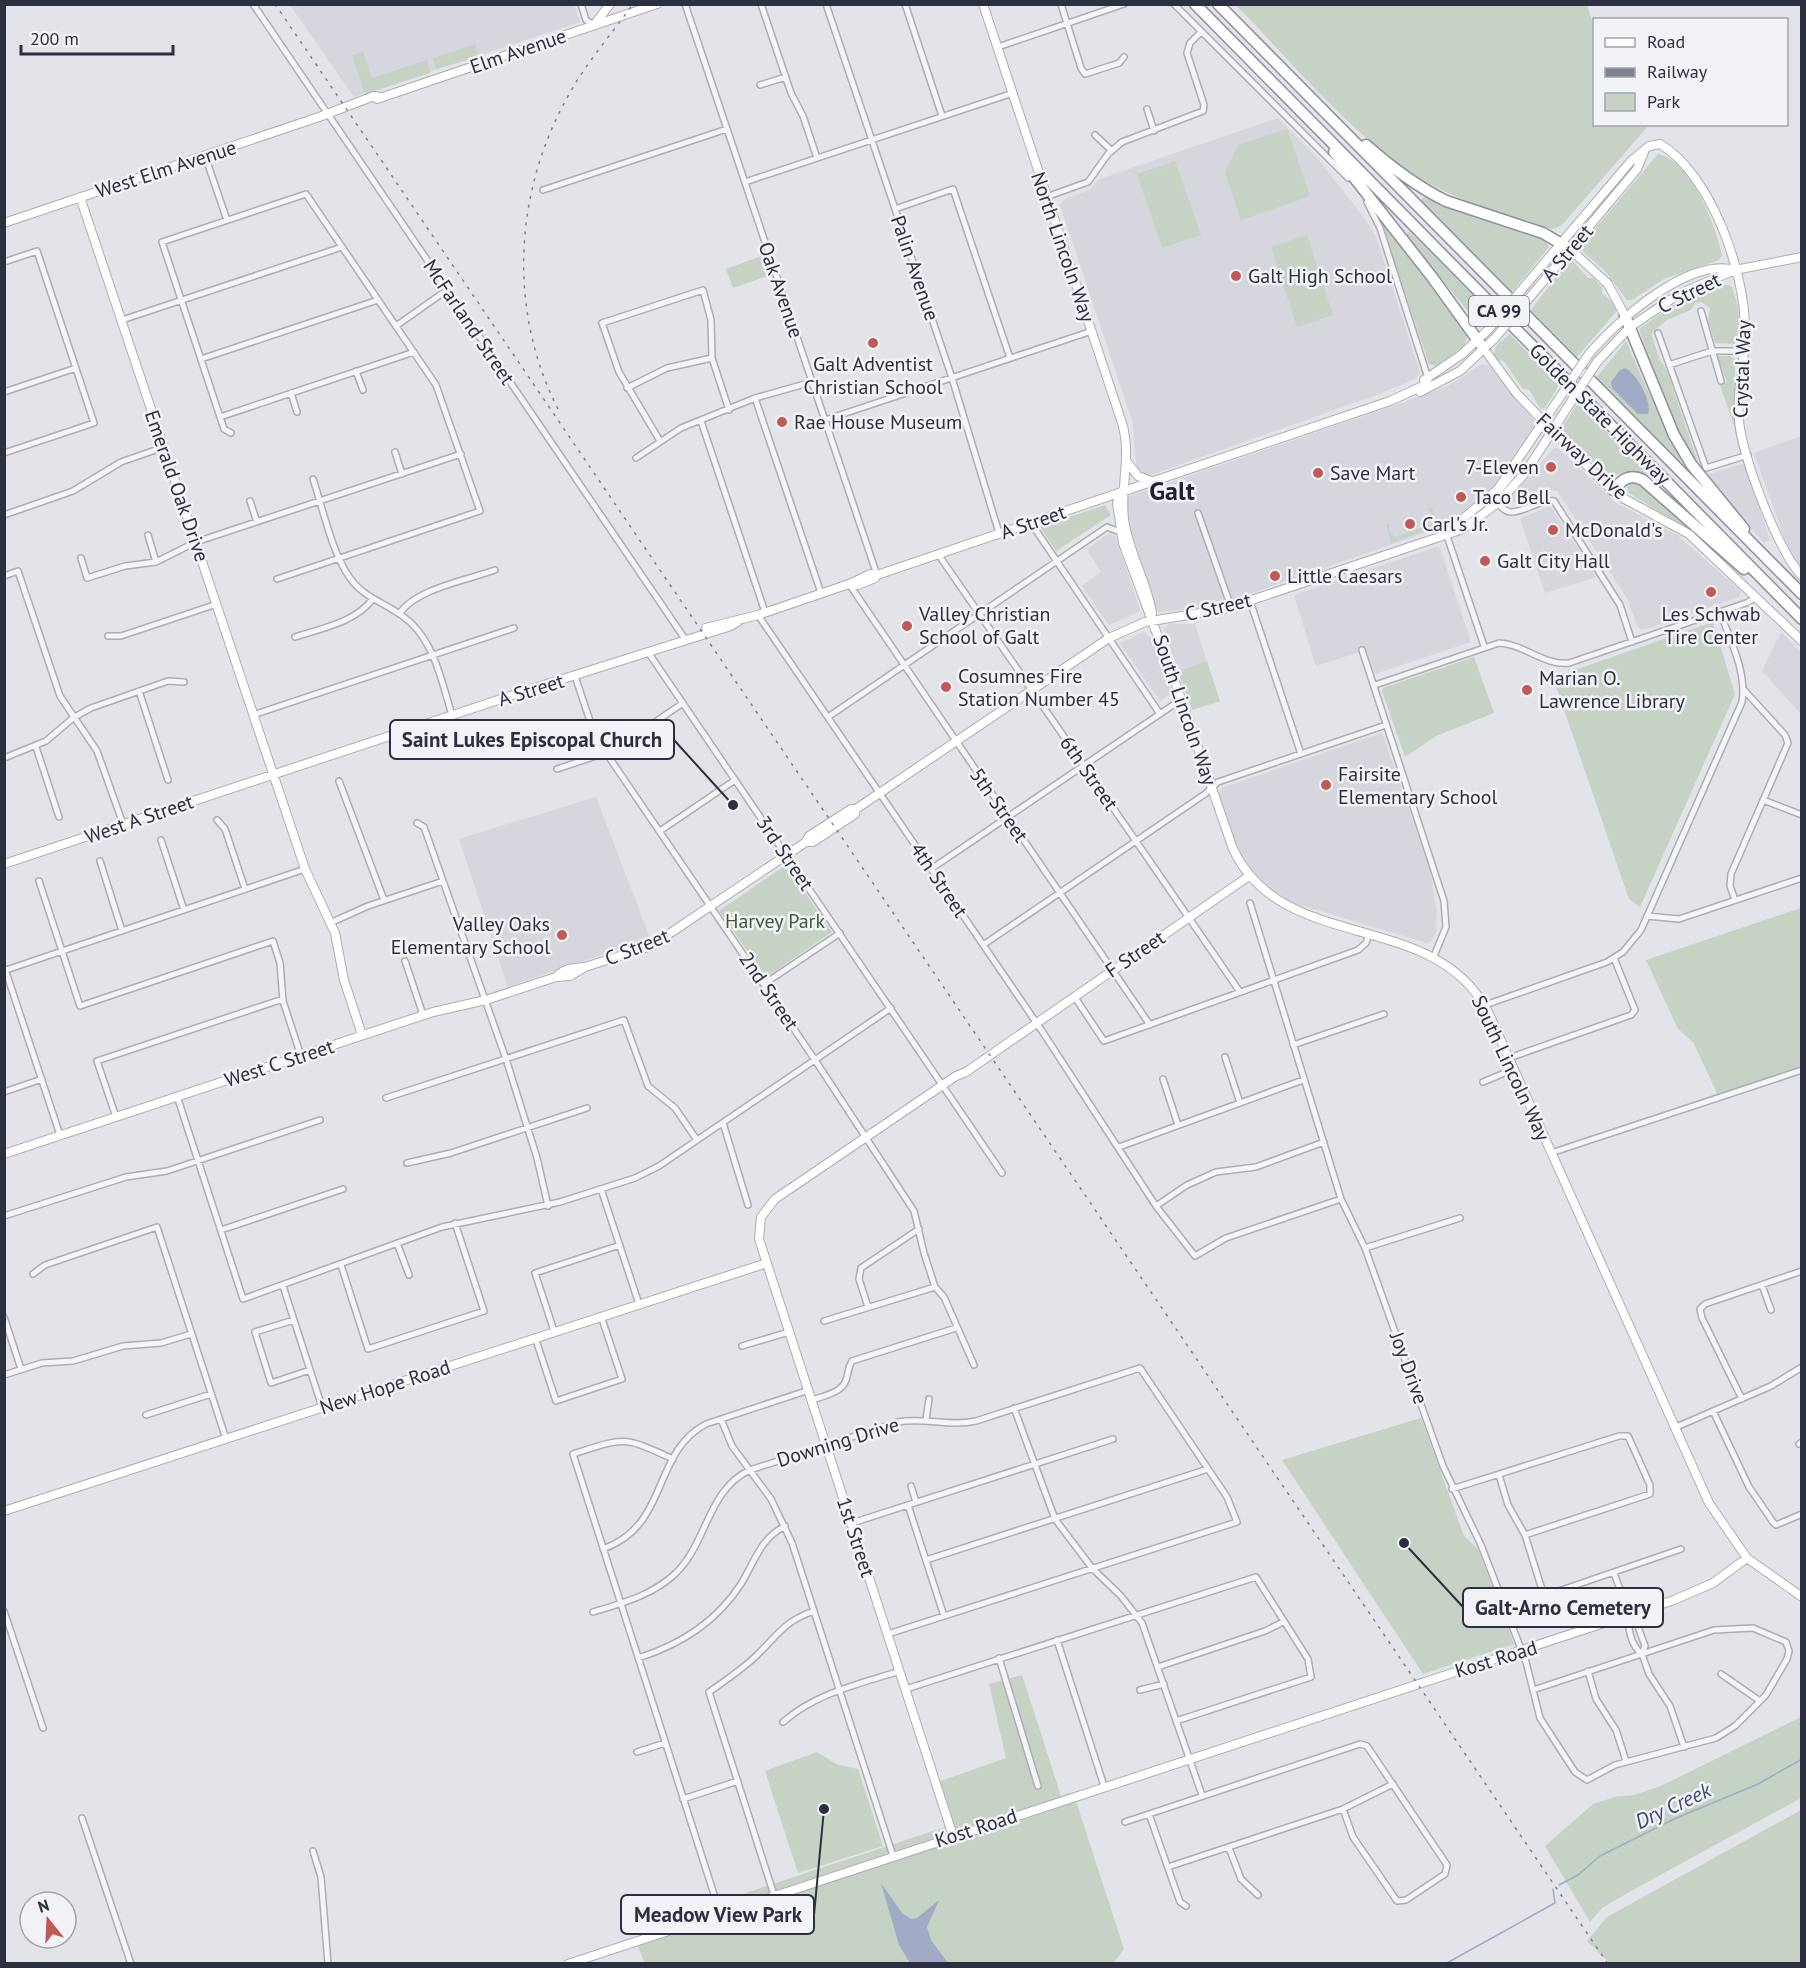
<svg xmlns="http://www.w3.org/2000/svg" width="1806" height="1968" viewBox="0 0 1806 1968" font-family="'PT Sans',sans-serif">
<rect width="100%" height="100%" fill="#e2e4e9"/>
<path fill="#d5d6de" d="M290 5H574L580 22 354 97Z
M1278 118 1314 154 1365 219 1376 237 1420 373 1415 379 1379 394 1151 475H1144L1136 465 1133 424 1060 205 1065 199 1089 190 1100 179Z
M1482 364 1492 367 1535 421 1536 426 1497 485 1474 506 1436 529 1232 600 1198 608 1160 612 1154 609 1126 517 1127 497 1405 402 1450 385Z
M1801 436V568L1787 546 1754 453Z
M1558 448 1616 503 1677 535 1741 591 1739 597 1643 630 1638 628 1627 598 1557 491 1545 490 1520 503 1510 502 1509 498 1553 449Z
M1741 464 1744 465 1770 540 1764 543 1704 476Z
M1547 507H1551L1596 577 1545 593 1520 519Z
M1108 534 1115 536 1140 609 1137 613 1109 625 1082 586 1101 572 1087 549Z
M1436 547 1440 548 1471 642 1375 674 1366 650 1316 666 1294 595Z
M1169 624H1195L1207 661 1178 671 1164 629Z
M1143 632 1152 639 1171 693 1160 701 1120 643Z
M1781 632 1801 652V714L1762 671Z
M1379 734 1383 735 1430 871 1437 912 1436 931 1432 940 1427 943 1294 903 1268 888 1248 867 1235 843 1219 794 1222 788Z
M596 797 650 938 508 987 459 839Z"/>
<path fill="#c5d2c4" d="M1236 5H1587L1594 27V124L1649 125 1561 226 1552 229C1518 217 1480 208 1448 193 1369 158 1296 66 1236 5Z
M475 44 478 57 436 69 433 58Z
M363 52 372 78 427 60 430 73 365 94 352 55Z
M1287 129 1310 196 1241 220 1225 173 1238 145Z
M1658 154C1692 161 1716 226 1722 255L1719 260 1664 279 1632 300H1627L1604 270 1583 252 1582 244Z
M1175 161 1201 235 1162 248 1137 174 1160 166 1162 171 1161 166Z
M1425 196 1453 210 1544 239 1549 247 1511 293 1421 200Z
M1372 207 1467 335 1465 345 1437 366 1429 364 1387 240Z
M1409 231 1493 315 1481 327 1405 235Z
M1307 235 1333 315 1297 327 1271 247Z
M761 256 768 276 733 288 726 269Z
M1572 260 1588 278H1593L1602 287V293L1615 305 1616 312 1576 358 1530 311 1568 261Z
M1723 283 1732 287C1737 302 1746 330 1735 344L1715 343 1708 321 1710 308 1701 302 1695 303 1691 310 1667 320 1651 334 1660 360 1667 371 1701 471 1684 447 1666 407 1639 329 1674 304Z
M1510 334 1559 385 1545 408 1541 409C1535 403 1535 396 1528 389H1523L1504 361 1498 360 1494 355 1496 346Z
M1626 341 1646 387 1683 459 1678 463 1596 378Z
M1717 356H1730L1735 359V429L1720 385 1727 382Z
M1578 403 1648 473 1644 477 1625 472 1608 478 1607 472 1593 463 1563 431 1564 424Z
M1634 482 1639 484 1703 540 1628 492 1627 486Z
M1105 505 1111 515 1056 551 1040 527Z
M1432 508 1437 526 1391 543 1386 524H1389V531L1394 537 1433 524 1434 517 1428 509Z
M1713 622 1735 694 1640 907 1629 899 1552 675 1569 672Z
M1474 657 1494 713 1436 736 1405 757 1382 691 1383 688Z
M1207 661 1220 701 1192 710 1178 671Z
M786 865 832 932 766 977 719 911Z
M1801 908V1067L1718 1095 1693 1042 1678 1029 1646 960Z
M1421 1418 1464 1536 1478 1549 1514 1644 1423 1674 1282 1460Z
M1022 1675 1061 1796 1073 1792 1124 1949 1113 1964H645L636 1941 665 1934 661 1921 948 1826 935 1783 1006 1758 989 1684Z
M1801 1717V1798L1631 1891 1602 1908 1590 1922 1545 1846 1593 1804 1615 1797 1634 1795 1661 1786Z
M817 1752 838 1765 858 1769 883 1846 798 1873 765 1771Z
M1801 1810V1963H1610L1587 1941 1607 1917Z"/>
<path fill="#a1abc5" d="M1625 368C1636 372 1653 403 1648 414H1638L1612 388 1611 382 1620 370Z
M881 1883 902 1913 911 1919 917 1918 939 1900 927 1927 931 1940 948 1963H910L899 1945Z"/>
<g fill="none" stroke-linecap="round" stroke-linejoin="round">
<path stroke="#a1abc5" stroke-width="1.5" d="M1559 1885 1578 1875 1600 1856 1674 1819 1758 1784 1802 1759
M1445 1964 1555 1903 1553 1889"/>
<g stroke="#abaeb6" stroke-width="8">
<path id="street" d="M253 4 685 639
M581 4 586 20 594 25
M685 4 877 575
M761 4 791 93 803 116 817 158
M826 4 952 378 999 533
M905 4 942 116
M1061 4 1081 68 1085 74 1119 63 1124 57
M1174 4 1348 178
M998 47 1124 4
M760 85 786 77
M1147 109 1154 131
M1095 135 1111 150
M205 156 227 220
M745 182 1013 93
M543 190 727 129
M1046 197 1088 182 1108 154 1122 142 1203 111 1204 105 1187 53 1190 43 1201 32
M1367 202 1380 228 1428 378
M895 209 953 189 1010 358
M4 262 37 251 94 423 4 453
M1701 311 1721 381
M122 320 342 247
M396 326 447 290
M1658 333 1706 468 1748 455
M201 359 378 300
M1669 365 1712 351H1743
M356 371 363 390
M627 388 667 368 712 358
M4 392 76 368
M291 393 297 412
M755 398 821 593
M220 417 414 352
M825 420 1092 331
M701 421 765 612
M231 433 224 429 162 242 306 194 436 385 480 511 277 579
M660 441 619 372 602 323 703 290 711 320 712 358 729 410
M395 452 402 474
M636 458 681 428 755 398 812 382
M1512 470V476L1496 496C1506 531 1535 497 1554 501L1620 605 1632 642
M313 479C323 509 332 553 350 578 363 597 383 602 401 615 434 637 441 680 452 715
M250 501 257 522
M1198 513 1231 607
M4 515 73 491 121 462 164 447
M1031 523 1160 714
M1446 533 1484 646
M148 535 156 562
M938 554 1240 992
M81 558 87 578 125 566 156 562 196 542 461 454
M4 576 18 571 60 696 97 751 123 824
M849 584 1150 1025
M1250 601 1301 754
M400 613C416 589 467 580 495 570
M758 615 1042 1031 1156 1206 1187 1185 1216 1172 1256 1167 1324 1142
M108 636H121L217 604
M295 637C322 628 354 623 373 599
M1362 650 1444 901 1446 927 1434 956
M648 652 1002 1173
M575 676 592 727 600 744 815 1060 914 1211 924 1253 935 1287 944 1297 974 1365
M1375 685 1499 643C1524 644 1544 666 1569 663L1746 603 1756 598
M139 691 168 780
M253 715 514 628
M828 717 1107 527 1120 532
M36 747 59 817
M4 758 46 741 73 718 91 708 168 681 184 682
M557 769 614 750 683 703
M339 781 384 900
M1763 800 1802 815
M217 820 225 829 245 889
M417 823 424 827 506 1059 537 1158 548 1206
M660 831 735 780
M161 840 184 910
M100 861 122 931
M931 869 1182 699
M39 881 80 1006 273 941 280 963 283 1001 301 1056
M1735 900 1730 886 1731 874 1788 743 1785 735 1744 690
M1250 903 1341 1199 1365 1248 1443 1466 1481 1545 1526 1662 1540 1718 1575 1772 1587 1780 1615 1765 1716 1738 1735 1726 1766 1695 1787 1659 1789 1651 1786 1642 1753 1628 1714 1630 1533 1690
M1647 916 1679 919 1802 878
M330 923 368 906 443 881
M983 945 1205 794 1218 782 1386 725
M405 961 423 1015
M5 969 60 1135
M6 970 305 869
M764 984 840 933
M1074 996 1104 1041 1358 950 1366 943 1369 934
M1485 1005 1607 962 1623 952 1641 930 1742 702C1747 672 1730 640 1720 612
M1293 1045 1384 1014
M1225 1057 1240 1103
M1509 1058 1631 1015 1635 1010 1614 958
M1163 1079 1178 1125
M1483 1082 1514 1069
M4 1092 42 1079
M177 1096 243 1299 442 1227 560 1202 635 1178 659 1166 891 1008
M386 1098 624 1020 648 1086 675 1108 697 1140
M116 1117 97 1061 283 999
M723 1123 748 1205
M1119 1147 1303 1080
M1551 1153 1802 1070
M407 1163 451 1153 587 1108
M601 1189 639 1304
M1156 1206 1195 1256 1226 1238 1341 1199
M4 1216 126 1177 167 1171 320 1120
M221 1230 343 1189
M397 1243 409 1275
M1365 1248 1460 1218
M341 1265 368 1349 484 1311 455 1223
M33 1274 45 1265 157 1227 226 1439
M1762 1285 1771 1310
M283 1286 322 1407
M868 1307 859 1279 861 1268 919 1229
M4 1317 21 1369
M294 1320 255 1332 271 1383 310 1370
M824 1321 935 1287
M554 1331 535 1273 620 1245
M535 1337 556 1401 622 1379 601 1316
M742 1346 789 1332
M4 1375 42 1363 73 1361 123 1346 161 1343 191 1334
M1742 1399 1702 1318 1700 1309 1705 1304 1802 1271
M812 1400C823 1396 842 1393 846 1380 849 1372 847 1369 852 1361L956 1328
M1014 1408 1055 1519 1092 1568 1121 1596 1142 1623 1202 1795
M1713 1411 1749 1487 1773 1522 1776 1525 1802 1514
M146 1415 211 1394
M721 1419 732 1446 771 1499 792 1543 893 1856
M926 1420 929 1399
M1674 1428 1771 1386 1802 1367
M1799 1444 1802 1442
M673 1459C622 1436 626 1437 573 1454L720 1913
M1499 1475 1508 1505 1525 1535 1544 1596 1681 1549
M911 1486 916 1502
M1452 1489 1619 1436H1628L1650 1485V1494L1525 1535
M908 1505 944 1616
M852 1523 1113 1439
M603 1549C670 1525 651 1453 706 1424L809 1390
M926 1560 1208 1469
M1614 1573 1629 1615 1636 1621 1645 1646 1642 1654 1649 1674 1670 1706 1684 1747
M4 1611 43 1728
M593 1612C623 1603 653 1595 676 1573 707 1543 708 1489 750 1470L898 1422C924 1417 949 1427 976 1421L1140 1368 1227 1497 1237 1522 888 1634
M1629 1615C1627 1627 1631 1646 1642 1654
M1057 1640 1104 1786
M638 1658C680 1645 717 1621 741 1584 755 1561 760 1539 785 1526
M999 1658 1038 1786
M1158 1667 1265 1631 1283 1622
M1588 1671 1596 1699 1616 1730 1626 1761
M1721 1674 1760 1701
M906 1689 1256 1577 1308 1659 1311 1677 1176 1721
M1140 1690 1164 1684
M783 1722C816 1693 859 1684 900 1671
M637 1752 665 1743
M683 1799 738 1781
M1149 1814 1180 1902 1186 1906
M82 1818 131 1964
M1125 1822 1360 1744 1367 1746 1447 1865 1445 1874 1406 1900 1397 1901 1353 1837 1343 1809
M1229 1848 1241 1879 1258 1895
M313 1851 321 1877 328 1964
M1168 1867 1343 1809 1393 1784
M774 1895 709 1692C725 1681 741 1670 755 1657 777 1636 784 1621 814 1611"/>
</g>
<g stroke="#abaeb6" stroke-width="10">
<path id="secondary" d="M983 4 1122 423C1132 456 1120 486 1124 519 1128 552 1147 581 1152 613
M595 24 610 4
M377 99 657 4
M80 197 305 869 335 933 344 980 362 1035
M4 223 319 117 374 96 380 97
M1570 249 1608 284 1625 316
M1523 288 1631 161 1649 146 1660 144C1711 174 1745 272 1745 329 1746 359 1736 389 1739 420 1741 454 1778 551 1802 576
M1531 296 1637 169 1644 152
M1484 349 1517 394 1603 482 1621 497 1689 534 1802 641
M1589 354C1617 321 1688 257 1735 270
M1597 362 1630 327 1679 294 1735 270 1802 257
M1424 380 1461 355 1488 330
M1420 392 1460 371 1495 338
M1127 462 1138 476 1153 482
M1122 491 1117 503 1123 543 1179 693 1233 849C1283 956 1436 907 1489 1014L1709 1503 1747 1558 1802 1597
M1446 533 1498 489 1558 400
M849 584 858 585 875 578 877 575 1390 401 1425 385 1428 378
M706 628 758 615 849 584 870 574 877 575
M806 842H813L855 814 856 809
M4 864 531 689 731 626 742 619
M556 977C564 968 573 968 584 967
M4 1154 433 1012 486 1000 556 977 570 976 585 967 651 946 806 842 809 836 851 809H856L1109 638 1145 622 1225 609 1463 529 1499 502 1525 473 1567 408
M4 1511 767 1263
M953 1836 759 1239 761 1217 775 1199 956 1076 966 1072 1249 876
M568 1964 1674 1600 1713 1583 1747 1558"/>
</g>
<g stroke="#8b8f9e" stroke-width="13">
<path id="highway" d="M1195 4 1802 619
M1218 4 1802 594
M1366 145C1391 167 1416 186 1446 201L1543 233 1570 249
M1334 152 1432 277 1484 349
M1625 316 1674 435 1691 464 1744 529
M1613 490C1622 480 1629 473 1643 480L1744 569"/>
</g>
<use href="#street" stroke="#f5f5f8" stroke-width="5"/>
<use href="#secondary" stroke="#fff" stroke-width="8"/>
<use href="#highway" stroke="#fff" stroke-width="10"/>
<path stroke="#7d8191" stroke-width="1.5" stroke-dasharray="3 6" stroke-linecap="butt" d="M275 4 1608 1964
M558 409C508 311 514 193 567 98 585 64 611 35 633 4"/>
<g stroke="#abaeb6" stroke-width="10" stroke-linecap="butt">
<path id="secondary-bridge" d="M1488 330 1523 288
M1495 338 1531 296
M1558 400 1589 354
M1567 408 1597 362"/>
</g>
<use href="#secondary-bridge" stroke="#fff" stroke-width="8"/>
</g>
<g fill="#c15a55" stroke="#f2f3f7" stroke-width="2">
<circle cx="1236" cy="276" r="6"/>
<circle cx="873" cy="343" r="6"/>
<circle cx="782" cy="422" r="6"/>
<circle cx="1551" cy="467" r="6"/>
<circle cx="1318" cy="473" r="6"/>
<circle cx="1461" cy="497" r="6"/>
<circle cx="1410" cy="524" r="6"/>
<circle cx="1553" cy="530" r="6"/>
<circle cx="1485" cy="561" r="6"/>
<circle cx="1275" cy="576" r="6"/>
<circle cx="1711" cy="592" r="6"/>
<circle cx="907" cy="626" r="6"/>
<circle cx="946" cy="687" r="6"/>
<circle cx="1527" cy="690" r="6"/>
<circle cx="1326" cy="785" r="6"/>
<circle cx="562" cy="935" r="6"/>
</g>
<g text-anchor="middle" stroke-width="5" stroke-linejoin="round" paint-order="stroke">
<rect fill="#f2f3f7" stroke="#676a77" stroke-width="1.5" x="1469" y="296" width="60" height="30" rx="4.5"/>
<g font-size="18" font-weight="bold" fill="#2c2f40">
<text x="1499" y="317">CA 99</text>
</g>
<g font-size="20" fill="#2c2f40" stroke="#f2f3f7">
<text transform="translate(518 51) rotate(-19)" y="7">Elm Avenue</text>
<text transform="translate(166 169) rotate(-18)" y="7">West Elm Avenue</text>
<text transform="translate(1063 247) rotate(71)" y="7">North Lincoln Way</text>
<text transform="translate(1567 253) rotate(-50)" y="7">A Street</text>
<text transform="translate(915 268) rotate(71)" y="7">Palin Avenue</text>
<text transform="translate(781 290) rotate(71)" y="7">Oak Avenue</text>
<text transform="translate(1689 293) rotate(-26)" y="7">C Street</text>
<text transform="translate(469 322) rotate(56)" y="7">McFarland Street</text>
<text transform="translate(1742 369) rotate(-88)" y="7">Crystal Way</text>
<text transform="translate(1600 414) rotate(45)" y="7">Golden State Highway</text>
<text transform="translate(1582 456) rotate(43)" y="7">Fairway Drive</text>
<text transform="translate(177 486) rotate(71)" y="7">Emerald Oak Drive</text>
<text transform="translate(1033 522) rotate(-19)" y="7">A Street</text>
<text transform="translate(1218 607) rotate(-13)" y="7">C Street</text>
<text transform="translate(531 690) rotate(-17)" y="7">A Street</text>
<text transform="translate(1185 710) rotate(71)" y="7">South Lincoln Way</text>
<text transform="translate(1089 773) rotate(55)" y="7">6th Street</text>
<text transform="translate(999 805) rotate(55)" y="7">5th Street</text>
<text transform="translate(139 819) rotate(-19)" y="7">West A Street</text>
<text transform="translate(785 853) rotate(56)" y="7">3rd Street</text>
<text transform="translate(939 880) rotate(56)" y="7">4th Street</text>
<text transform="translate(637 947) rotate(-22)" y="7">C Street</text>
<text transform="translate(1135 954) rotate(-34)" y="7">F Street</text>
<text transform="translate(769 991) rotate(56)" y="7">2nd Street</text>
<text transform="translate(279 1063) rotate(-18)" y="7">West C Street</text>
<text transform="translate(1511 1068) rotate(65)" y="7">South Lincoln Way</text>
<text transform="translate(1409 1368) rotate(70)" y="7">Joy Drive</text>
<text transform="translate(385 1387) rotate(-18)" y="7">New Hope Road</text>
<text transform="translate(838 1442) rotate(-17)" y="7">Downing Drive</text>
<text transform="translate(856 1537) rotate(72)" y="7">1st Street</text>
<text transform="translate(1496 1659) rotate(-17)" y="7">Kost Road</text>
<text transform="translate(976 1828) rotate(-18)" y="7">Kost Road</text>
</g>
<g font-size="20" fill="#2c2f40" stroke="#f2f3f7" text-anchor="start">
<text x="1248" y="283">Galt High School</text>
<text x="873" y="371" text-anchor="middle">Galt Adventist<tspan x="873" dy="23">Christian School</tspan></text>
<text x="794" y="429">Rae House Museum</text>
<text x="1539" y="474" text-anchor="end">7-Eleven</text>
<text x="1330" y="480">Save Mart</text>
<text x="1473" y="504">Taco Bell</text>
<text x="1422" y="531">Carl's Jr.</text>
<text x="1565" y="537">McDonald's</text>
<text x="1497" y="568">Galt City Hall</text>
<text x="1287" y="583">Little Caesars</text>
<text x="919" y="621">Valley Christian<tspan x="919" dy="23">School of Galt</tspan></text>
<text x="1711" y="621" text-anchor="middle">Les Schwab<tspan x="1711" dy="23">Tire Center</tspan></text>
<text x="958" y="683">Cosumnes Fire<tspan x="958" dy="23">Station Number 45</tspan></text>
<text x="1539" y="685">Marian O.<tspan x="1539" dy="23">Lawrence Library</tspan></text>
<text x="1338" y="781">Fairsite<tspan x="1338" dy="23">Elementary School</tspan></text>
<text x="550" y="931" text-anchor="end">Valley Oaks<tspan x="550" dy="23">Elementary School</tspan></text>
</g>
<g font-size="20" fill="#3b5a3b" stroke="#f2f3f7">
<text x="775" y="928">Harvey Park</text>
</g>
<g font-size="21" font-style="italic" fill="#3a476f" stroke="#f2f3f7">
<text transform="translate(1673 1806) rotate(-25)" y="7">Dry Creek</text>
</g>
<g font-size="26" font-weight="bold" fill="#1e2130" stroke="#f2f3f7">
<text x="1172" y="500">Galt</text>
</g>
</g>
<path fill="none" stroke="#2c2f40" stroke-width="2" d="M733 805L674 740M1404 1543L1463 1607M824 1809L814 1915"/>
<g fill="#2c2f40" stroke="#f2f3f7" stroke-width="2">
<circle cx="733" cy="805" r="6"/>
<circle cx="1404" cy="1543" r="6"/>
<circle cx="824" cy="1809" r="6"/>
</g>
<g fill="#f2f3f7" stroke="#2c2f40" stroke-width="2">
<rect x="390" y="720" width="284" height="39" rx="6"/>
<rect x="1463" y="1588" width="200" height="39" rx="6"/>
<rect x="621" y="1895" width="193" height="39" rx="6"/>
</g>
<g font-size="21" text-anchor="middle" font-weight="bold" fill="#2c2f40">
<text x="532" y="747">Saint Lukes Episcopal Church</text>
<text x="1563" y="1615">Galt-Arno Cemetery</text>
<text x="718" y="1922">Meadow View Park</text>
</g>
<rect width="1806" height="1968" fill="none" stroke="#2c2f40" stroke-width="12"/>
<rect x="1593" y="18" width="195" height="108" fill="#f2f3f7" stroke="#a3a5ae" stroke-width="1.5"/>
<rect x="1605" y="38" width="30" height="9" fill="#ffffff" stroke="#a3a5ae" stroke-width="1.5"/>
<text x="1647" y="48" font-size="18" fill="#2c2f40">Road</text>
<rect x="1605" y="68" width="30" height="9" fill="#7d8191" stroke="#a3a5ae" stroke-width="1.5"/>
<text x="1647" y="78" font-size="18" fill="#2c2f40">Railway</text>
<rect x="1605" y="93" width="30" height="18" fill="#c5d2c4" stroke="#a3a5ae" stroke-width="1.5"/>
<text x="1647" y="108" font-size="18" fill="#2c2f40">Park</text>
<g transform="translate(48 1920) rotate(342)"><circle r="28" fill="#f2f3f7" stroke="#a3a5ae" stroke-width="1.5"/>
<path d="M0-4.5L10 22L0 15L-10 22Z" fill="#c15a55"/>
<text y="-9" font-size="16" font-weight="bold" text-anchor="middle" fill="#2c2f40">N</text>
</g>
<path d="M21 45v9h152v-9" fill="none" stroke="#2c2f40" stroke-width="3"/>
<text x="30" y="45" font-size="18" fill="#2c2f40" stroke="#f2f3f7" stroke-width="4.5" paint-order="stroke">200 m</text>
</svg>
